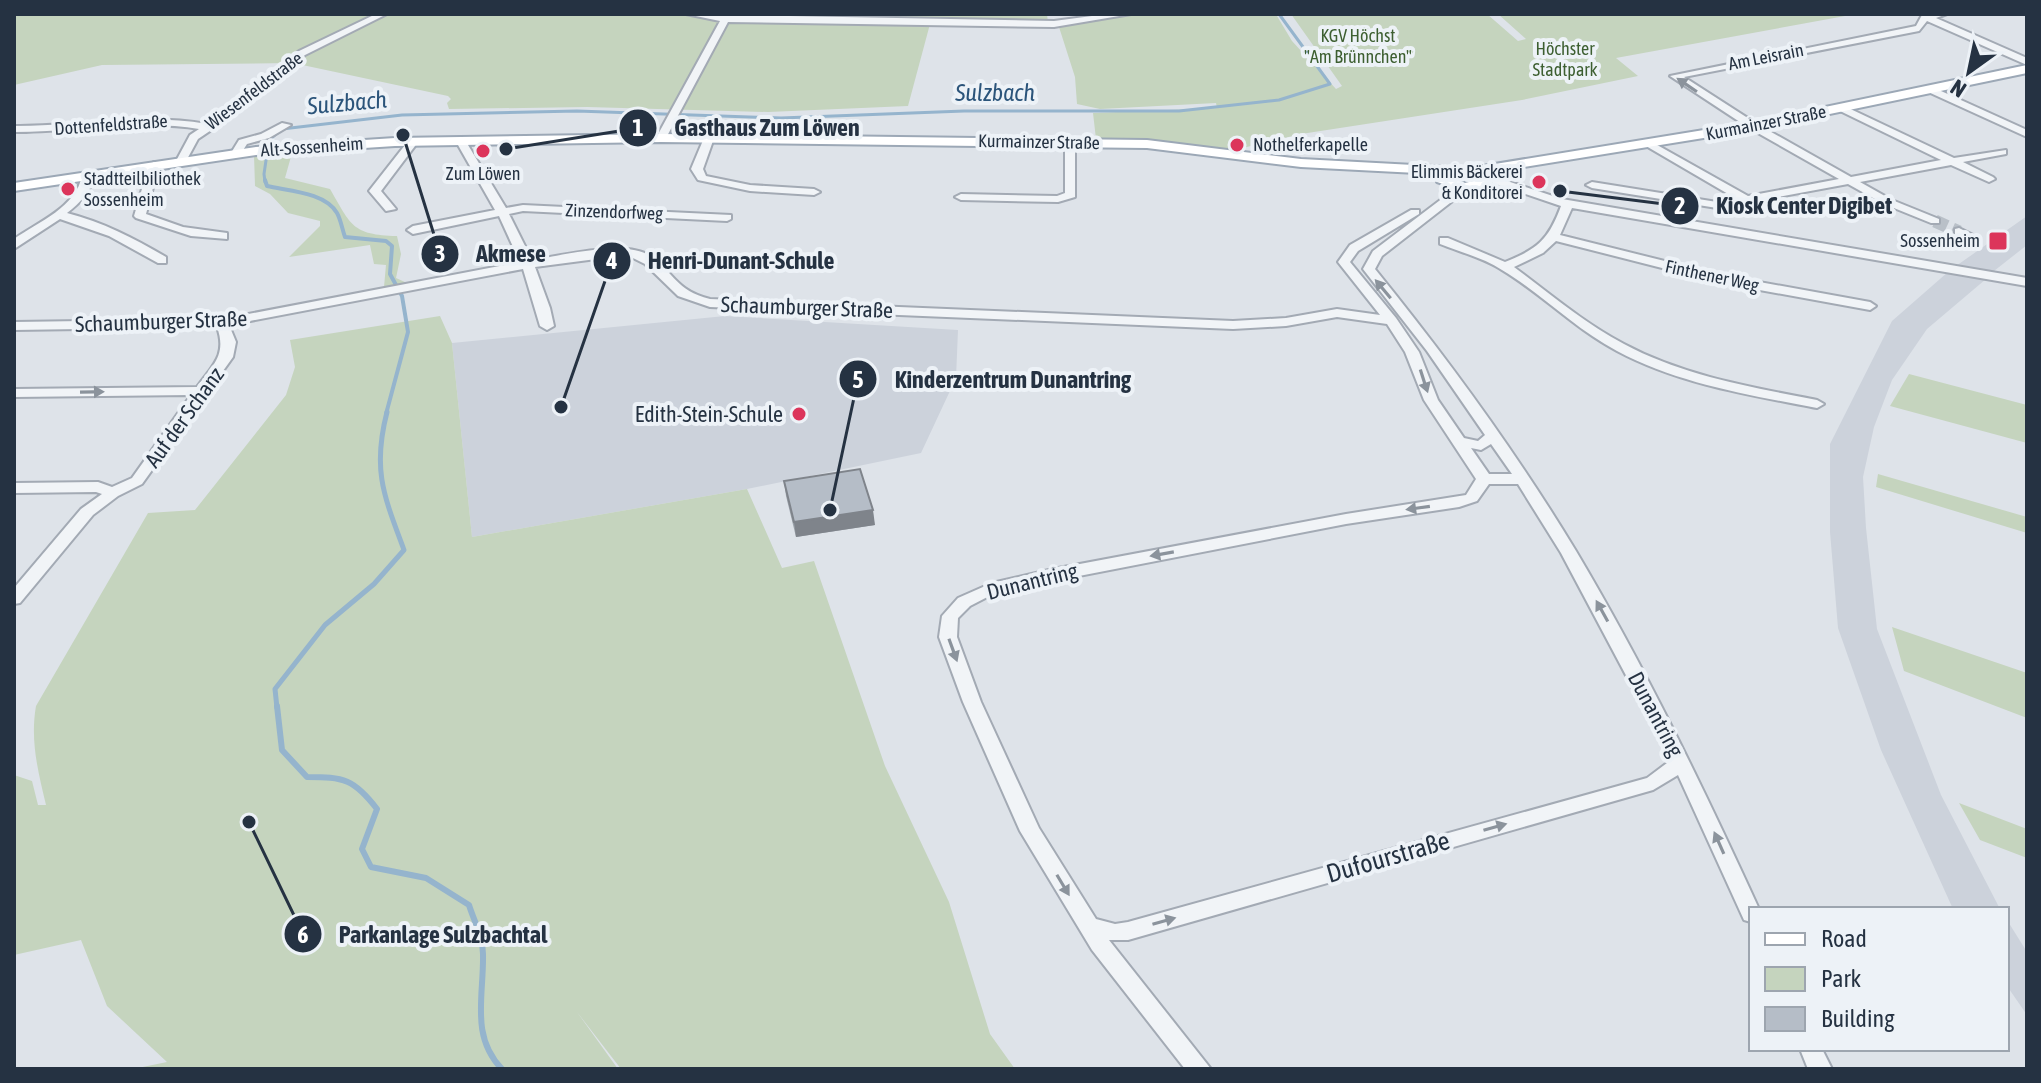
<svg xmlns="http://www.w3.org/2000/svg" width="2041" height="1083" viewBox="0 0 2041 1083" font-family="'Asap Condensed',sans-serif">
<rect width="100%" height="100%" fill="#dee3e9"/>
<path fill="#ccd2db" d="M2027 216V245L1994 271 1956 266Z
M1948 272 1986 279 1927 329 1892 380 1874 427 1863 477 1866 528 1877 629 1941 795 2000 909H1953L1881 750 1838 628 1830 532V444L1892 321Z
M725 316 958 330 956 378 921 453 747 489 472 537 452 343Z
M2007 920 2027 952V1015L2007 986Z"/>
<path fill="#c5d4be" d="M14 14H676L718 20 930 24 908 106 768 112 587 107 449 109 447 103 451 99 448 96 293 63 102 65 14 85Z
M732 14H1047L1048 23 740 17Z
M1139 14 1277 16 1292 41 1336 89 1342 86 1291 14H1487L1518 41 1526 39 1498 14H1856L1616 58 1638 76 1522 100 1301 134 1234 150 1160 141 1096 139 1093 113 1217 108 1216 103 1100 109 1077 104 1075 77 1059 27Z
M292 153 285 178 330 189C351 225 352 235 397 236L401 254 396 278 407 283 384 287 386 265 374 264 370 245 289 257 320 226V221L288 213 270 194 255 186 254 155Z
M440 316 452 343 472 537 747 489 782 568 814 561 885 766 949 902 990 1034 1015 1069H621L577 1012 618 1069H133L167 1062 107 1006 81 940 14 955V775L32 781 38 805H46C38 771 30 741 36 706L148 513 195 510 286 395 295 367 290 340Z
M1909 374 2027 405V443L1890 406Z
M1878 474 2027 517V533L1876 487Z
M1892 627 2027 673V718L1904 671Z
M1959 803 2027 829V858L1980 840Z"/>
<g fill="none" stroke-linecap="round" stroke-linejoin="round">
<path stroke="#95b4cd" stroke-width="3" d="M265 182 264 174 269 140 282 129 402 115 577 111 781 118 964 111H1179L1279 100 1330 84 1279 14"/>
<path stroke="#95b4cd" stroke-width="4" d="M265 180 267 186C288 191 325 192 337 213 341 220 342 229 345 237L386 241 392 246 390 274 402 296 408 332 386 414"/>
<path stroke="#95b4cd" stroke-width="5" d="M277 708 275 689 325 625 374 584 404 550C384 496 372 470 387 412"/>
<path stroke="#95b4cd" stroke-width="6" d="M277 706 282 750 307 777C344 777 354 779 377 809L362 849 371 867 426 878 469 905C474 921 483 937 483 954 484 996 470 1036 502 1069"/>
<path stroke="#b9c0c8" stroke-width="13" stroke-dasharray="13 6" stroke-linecap="butt" d="M1935 221 1959 232"/>
<g stroke="#a3aab4" stroke-width="4">
<path id="minor" d="M376 14H387L305 55 283 70 235 114 198 139 185 163 176 161 190 135 199 129C143 119 73 132 14 132V126C78 126 144 113 207 124L299 51Z
M686 14 1054 21 1107 14H1131L1054 27 728 22 666 138 661 141 656 138 720 21Z
M1947 14 1936 18 2027 58V65L1927 21 1919 31 1684 77 1757 124 1851 177 1941 160 1838 110V106L1842 105 1954 158 2006 150V154L1963 162 1993 177 1995 179 1989 182 1951 165 1860 182 1892 200 1939 219V223H1931L1884 204 1848 184 1757 201 1772 211 1766 214 1744 203 1717 208 1592 188 1586 185 1592 182 1717 202 1735 198 1646 146V142L1650 141 1748 196 1839 179 1749 128 1670 76 1916 26 1922 15Z
M1930 86 2027 130V137L1926 91 1925 89Z
M282 123 291 125 269 138 247 144 240 155 231 153 239 140 261 134Z
M709 135 714 138 703 169 706 176 750 185 814 189 820 192 814 195 750 191 698 180 691 169 704 138Z
M465 138 470 141 468 145 506 208 523 205 731 215V219L727 221 523 211 509 214 532 260C561 256 625 239 650 256 675 273 675 290 710 299L1233 321 1286 318 1337 309 1380 315 1338 262 1350 245 1411 210H1419V214L1358 251 1350 262 1396 318 1419 352 1438 400 1464 438 1478 441 1485 435 1427 351 1363 269 1373 251 1460 185H1468V189L1382 256 1375 269C1448 359 1516 452 1576 551 1645 667 1703 787 1759 909H1751V922L1744 920 1678 775 1653 790 1128 940H1109L1211 1069H1185L1092 950 1020 831 963 702 939 637 942 616 958 598 992 583 1053 569 1346 514 1466 495 1476 479 1424 400 1405 352 1387 324 1337 317 1286 326 1233 329 710 307 678 296 645 264 627 255 535 267 550 308 554 326 547 330 540 326 523 269 229 325 236 342 233 357 142 484 118 496 93 515 20 603 14 604V588L81 509 102 494 96 492 14 493V483L98 482 112 487 132 478 191 395 14 397V389L197 387C213 365 227 355 217 327L14 330V322L222 319 520 262 499 216 413 234 407 230 413 226 495 210 458 145ZM1491 444 1512 474H1489L1471 448 1481 450ZM1489 484H1518L1561 553 1671 760 1647 778 1128 922 1115 924 1096 919 1039 828 981 702 957 637 958 618 970 606 997 592 1346 524 1459 507 1477 501Z
M1070 139 1075 142V197L1058 202 961 200 955 197 961 194 1057 196 1065 193V142Z
M409 140 418 142 381 191 396 209 386 211 369 191Z
M154 162 159 165 146 214 183 227 227 233V239L191 236 136 218 134 216 149 165Z
M88 172 94 175C91 192 80 203 67 213 103 222 135 239 166 257V263H158L109 236 60 219 14 249V239C38 222 77 207 82 175Z
M1481 175H1489L1562 199 2027 278V286L1572 208 1560 235 1721 275 1870 302 1876 306 1870 310 1721 283 1556 241 1543 253 1514 267C1550 294 1584 323 1624 344 1684 376 1751 387 1817 400L1824 404 1817 408C1749 395 1679 384 1617 351 1575 329 1542 294 1502 270 1484 258 1460 252 1440 244V238H1448L1505 262C1538 249 1549 239 1561 206L1481 179Z
M1959 228 1973 235 1967 239 1955 235V229Z
M1800 1049H1822L1832 1069H1808Z"/>
</g>
<g stroke="#9ca8b6" stroke-width="4">
<path id="major" d="M2027 65V73L1753 130 1487 173 1492 183 1490 186 1464 191 1437 182 1436 174 1301 167 1147 148 661 142 395 146 256 155 14 191V183L256 147 395 138 661 134 1147 140 1301 159 1470 168 1753 122ZM1457 173 1475 177 1477 180 1465 183 1449 177Z"/>
</g>
<use href="#minor" fill="#f1f4f7" fill-rule="evenodd"/>
<use href="#major" fill="#fff" fill-rule="evenodd"/>
</g>
<path fill="#9ca3ab" d="M784 481 875 525 796 537 786 496Z"/>
<path fill="#7f848b" d="M873 510 875 525 796 537 794 522Z"/>
<path fill="#b5bdc7" stroke="#7f848b" stroke-width="2" d="M860 469 873 510 794 522 784 481Z"/>
<defs><path id="oneway-solid" d="M-6-.8H1V-3.2L6.5 0L1 3.2V.8H-6Z" transform="scale(2)"/></defs>
<g fill="#8b939c">
<use href="#oneway-solid" transform="translate(1687 85) rotate(-146)"/>
<use href="#oneway-solid" transform="translate(1383 289) rotate(-130)"/>
<use href="#oneway-solid" transform="translate(1424 381) rotate(72)"/>
<use href="#oneway-solid" transform="translate(92 392) rotate(-1)"/>
<use href="#oneway-solid" transform="translate(1418 508) rotate(172)"/>
<use href="#oneway-solid" transform="translate(1162 554) rotate(170)"/>
<use href="#oneway-solid" transform="translate(1602 611) rotate(-119)"/>
<use href="#oneway-solid" transform="translate(953 650) rotate(70)"/>
<use href="#oneway-solid" transform="translate(1495 827) rotate(-16)"/>
<use href="#oneway-solid" transform="translate(1719 843) rotate(-114)"/>
<use href="#oneway-solid" transform="translate(1063 885) rotate(59)"/>
<use href="#oneway-solid" transform="translate(1164 921) rotate(-16)"/>
</g>
<g fill="#dc355b" stroke="#edf2f7" stroke-width="3">
<circle cx="1237" cy="145" r="8"/>
<circle cx="483" cy="151" r="8"/>
<circle cx="1539" cy="182" r="8"/>
<circle cx="68" cy="189" r="8"/>
<rect x="1988" y="231" width="20" height="20" rx="4"/>
<circle cx="799" cy="414" r="8"/>
</g>
<g text-anchor="middle" stroke-width="8" stroke-linejoin="round" paint-order="stroke">
<g font-size="18" fill="#3d5f31" stroke="#edf2f7">
<text x="1358" y="42">KGV Höchst<tspan x="1358" dy="21">"Am Brünnchen"</tspan></text>
<text x="1565" y="55">Höchster<tspan x="1565" dy="21">Stadtpark</tspan></text>
</g>
<g font-size="18" fill="#253242" stroke="#edf2f7">
<text transform="translate(1766 57) rotate(-11)" y="6">Am Leisrain</text>
<text transform="translate(254 91) rotate(-37)" y="6">Wiesenfeldstraße</text>
<text transform="translate(1766 123) rotate(-11)" y="6">Kurmainzer Straße</text>
<text transform="translate(111 125) rotate(-4)" y="6">Dottenfeldstraße</text>
<text transform="translate(1039 142) rotate(1)" y="6">Kurmainzer Straße</text>
<text transform="translate(312 147) rotate(-4)" y="6">Alt-Sossenheim</text>
<text transform="translate(614 212) rotate(2)" y="6">Zinzendorfweg</text>
<text transform="translate(1712 276) rotate(12)" y="6">Finthener Weg</text>
</g>
<g font-size="18" fill="#253242" stroke="#edf2f7" text-anchor="start">
<text x="1253" y="151">Nothelferkapelle</text>
<text x="1523" y="178" text-anchor="end">Elimmis Bäckerei<tspan x="1523" dy="21">&amp; Konditorei</tspan></text>
<text x="483" y="180" text-anchor="middle">Zum Löwen</text>
<text x="84" y="185">Stadtteilbiliothek<tspan x="84" dy="21">Sossenheim</tspan></text>
<text x="1980" y="247" text-anchor="end">Sossenheim</text>
</g>
<g font-size="22" fill="#253242" stroke="#edf2f7">
<text transform="translate(807 307) rotate(2)" y="8">Schaumburger Straße</text>
<text transform="translate(161 321) rotate(-2)" y="8">Schaumburger Straße</text>
<text transform="translate(184 417) rotate(-54)" y="8">Auf der Schanz</text>
<text transform="translate(1032 581) rotate(-14)" y="8">Dunantring</text>
<text transform="translate(1656 714) rotate(62)" y="8">Dunantring</text>
</g>
<g font-size="22" fill="#253242" stroke="#edf2f7" text-anchor="end">
<text x="783" y="422">Edith-Stein-Schule</text>
</g>
<g font-size="24" font-style="italic" fill="#2b547a" stroke="#edf2f7">
<text x="995" y="101">Sulzbach</text>
<text transform="translate(347 103) rotate(-5)" y="8">Sulzbach</text>
</g>
<g font-size="26" fill="#253242" stroke="#edf2f7">
<text transform="translate(1388 857) rotate(-16)" y="9">Dufourstraße</text>
</g>
</g>
<path fill="none" stroke="#253242" stroke-width="3" d="M506 149L638 128M1560 191L1680 206M403 135L440 254M561 407L612 261M830 510L858 379M249 822L303 934"/>
<g fill="#253242" stroke="#edf2f7" stroke-width="3">
<circle cx="506" cy="149" r="8"/>
<circle cx="1560" cy="191" r="8"/>
<circle cx="403" cy="135" r="8"/>
<circle cx="561" cy="407" r="8"/>
<circle cx="830" cy="510" r="8"/>
<circle cx="249" cy="822" r="8"/>
<circle cx="638" cy="128" r="20"/>
<circle cx="1680" cy="206" r="20"/>
<circle cx="440" cy="254" r="20"/>
<circle cx="612" cy="261" r="20"/>
<circle cx="858" cy="379" r="20"/>
<circle cx="303" cy="934" r="20"/>
</g>
<g font-size="24" text-anchor="middle" font-weight="bold" fill="#fff">
<text x="638" y="136">1</text>
<text x="1680" y="214">2</text>
<text x="440" y="262">3</text>
<text x="612" y="269">4</text>
<text x="858" y="388">5</text>
<text x="303" y="943">6</text>
</g>
<g font-size="24" text-anchor="middle" font-weight="bold" fill="#253242" stroke="#edf2f7" stroke-width="8" stroke-linejoin="round" paint-order="stroke">
<text x="767" y="136">Gasthaus Zum Löwen</text>
<text x="1804" y="214">Kiosk Center Digibet</text>
<text x="511" y="262">Akmese</text>
<text x="741" y="269">Henri-Dunant-Schule</text>
<text x="1013" y="388">Kinderzentrum Dunantring</text>
<text x="443" y="943">Parkanlage Sulzbachtal</text>
</g>
<rect width="2041" height="1083" fill="none" stroke="#253242" stroke-width="32"/>
<rect x="1749" y="907" width="260" height="144" fill="#edf2f7" stroke="#9da5af" stroke-width="2"/>
<rect x="1765" y="933" width="40" height="12" fill="#ffffff" stroke="#9da5af" stroke-width="2"/>
<text x="1821" y="947" font-size="24" fill="#253242">Road</text>
<rect x="1765" y="967" width="40" height="24" fill="#c5d4be" stroke="#9da5af" stroke-width="2"/>
<text x="1821" y="987" font-size="24" fill="#253242">Park</text>
<rect x="1765" y="1007" width="40" height="24" fill="#b5bdc7" stroke="#9da5af" stroke-width="2"/>
<text x="1821" y="1027" font-size="24" fill="#253242">Building</text>
<g transform="translate(1969 72) rotate(213)" stroke="#edf2f7" stroke-width="6" paint-order="stroke">
<path d="M0-6L14 30L0 20L-14 30Z" fill="#253242"/>
<text y="-12" font-size="22" font-weight="bold" text-anchor="middle" fill="#253242">N</text>
</g>
</svg>
